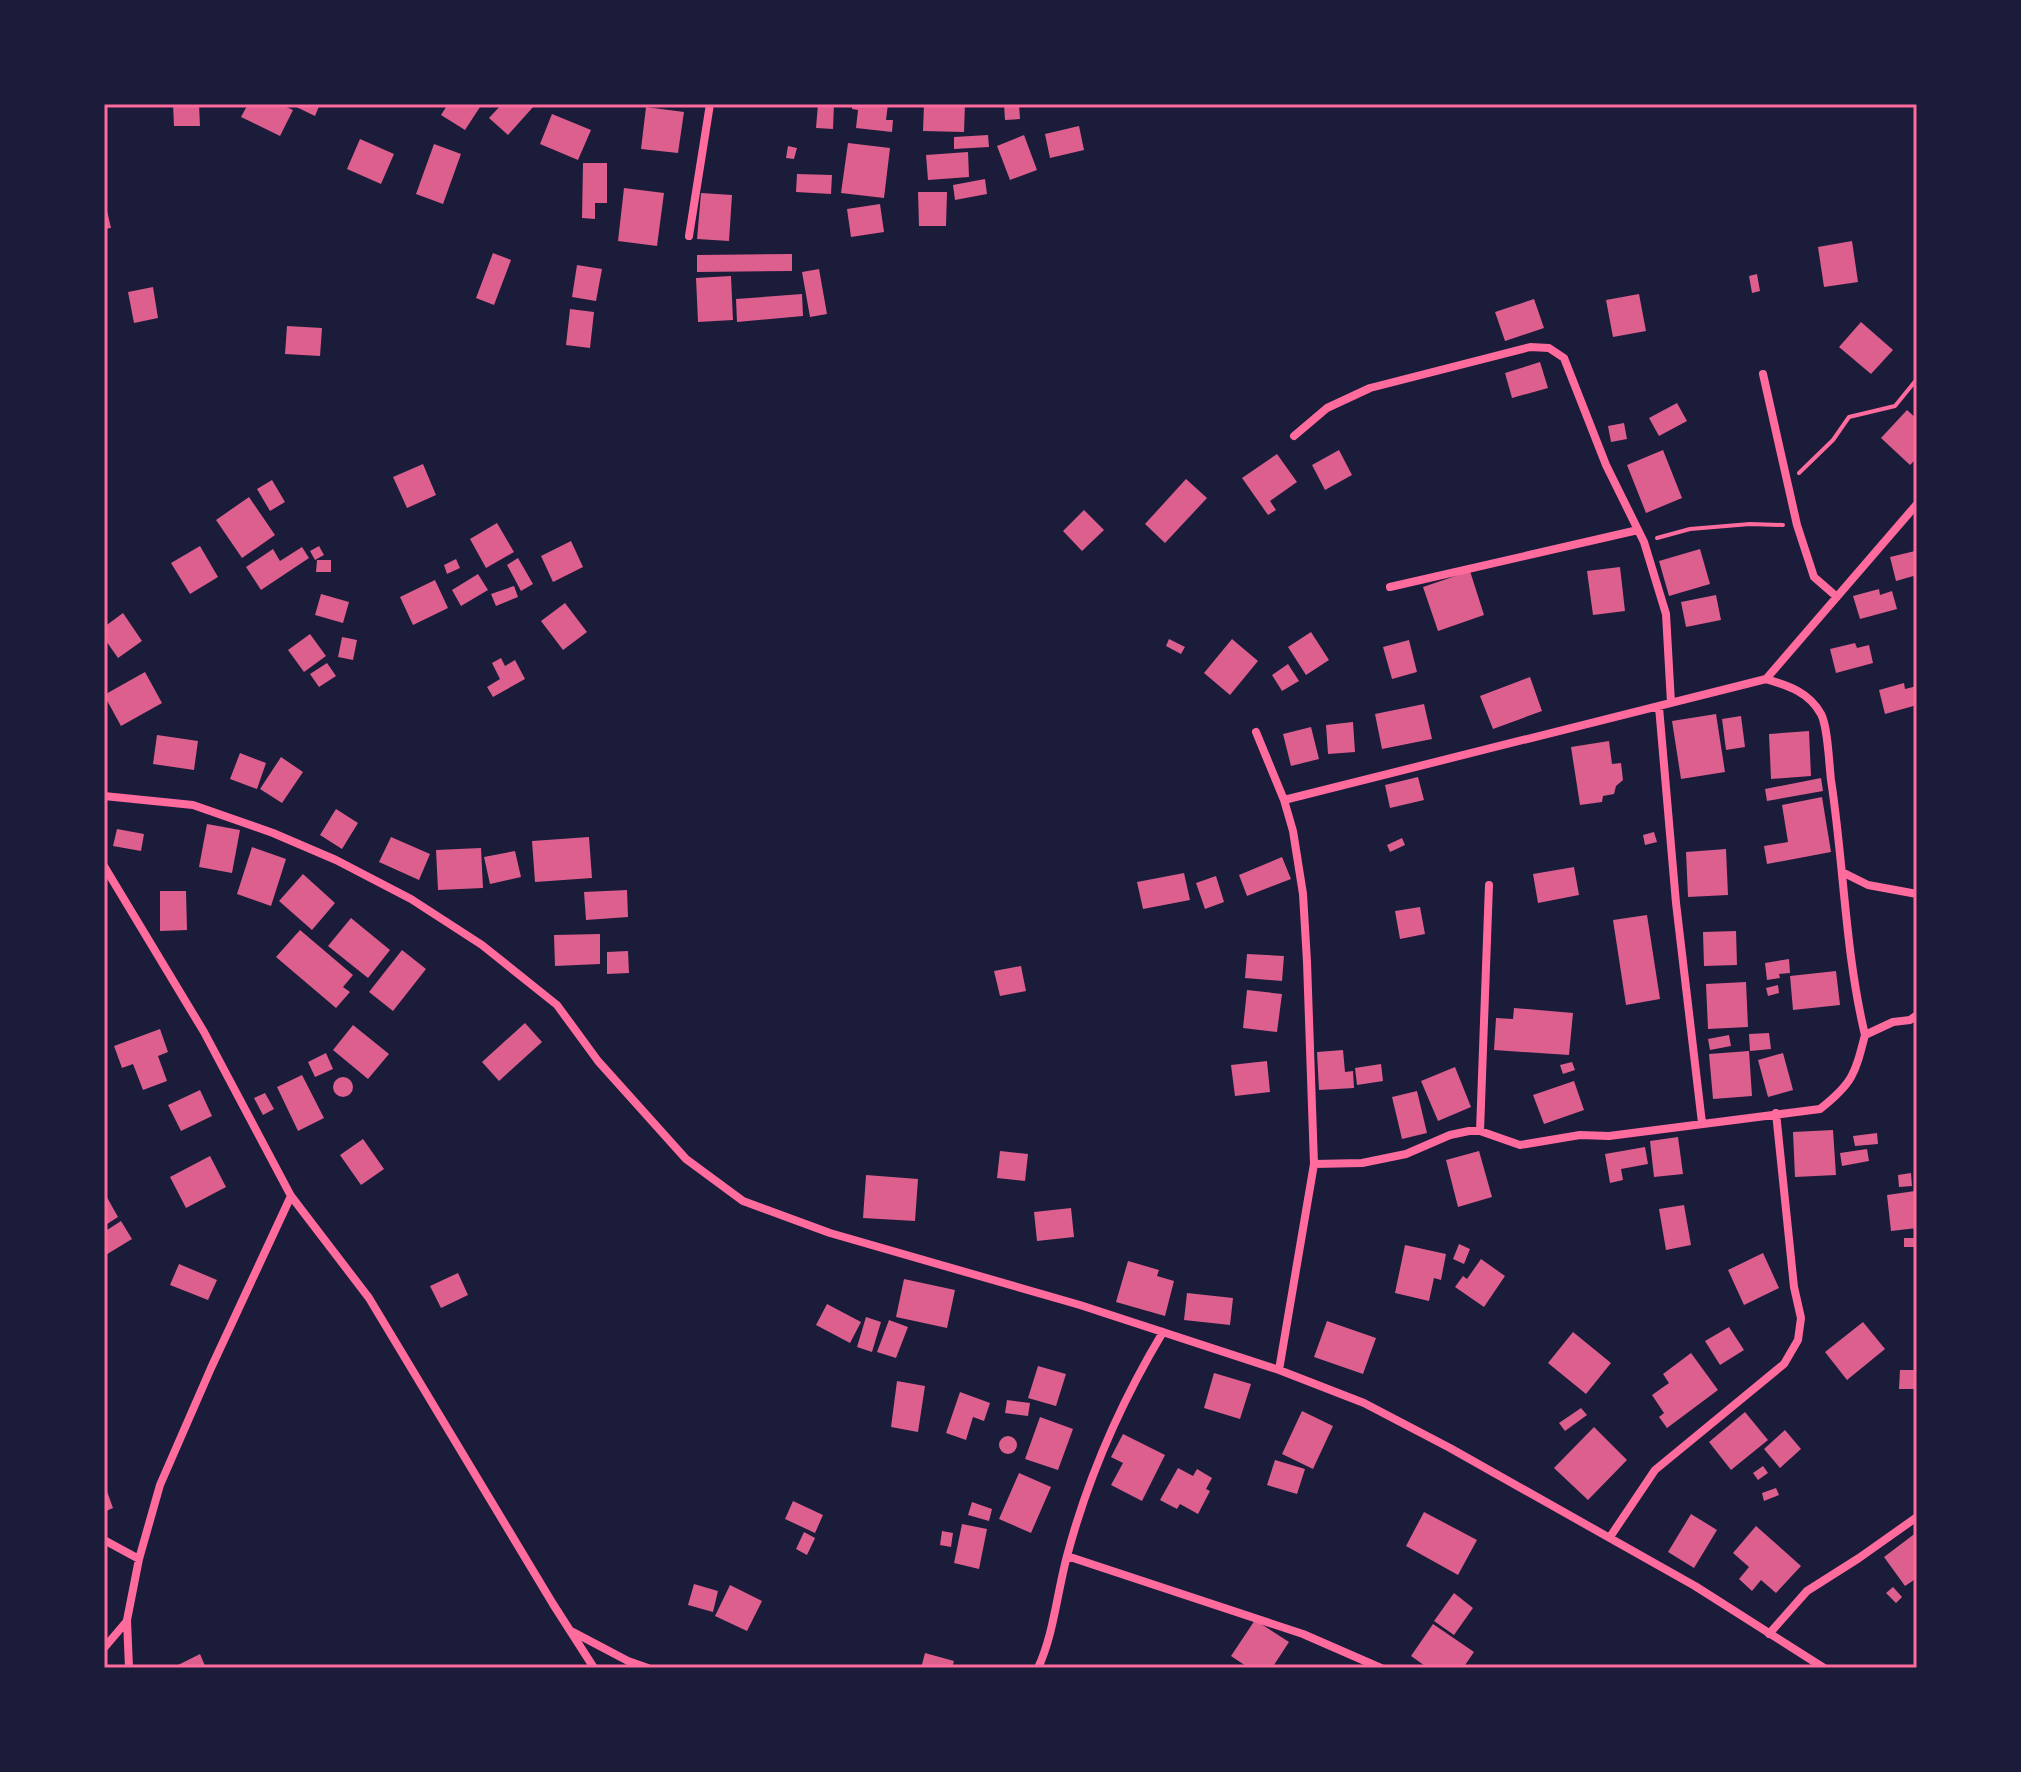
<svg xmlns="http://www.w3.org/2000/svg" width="2021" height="1772" viewBox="0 0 2021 1772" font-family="Inter,sans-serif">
<rect width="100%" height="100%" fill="#1b1b3a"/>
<path fill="#dd5f8e" d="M173 104H199L200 126H174Z
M248 104H280L293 110 280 136 241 117Z
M290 104H320L315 116Z
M448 104H482L465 130 441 115Z
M502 104H532L534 106 508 135 489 118Z
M818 104H834L833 129 816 128Z
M852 104H888L886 120H893L892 132 856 128 858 110 852 109Z
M924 104H965L964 132 923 131Z
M1004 104H1019L1020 119 1005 120Z
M646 107 684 112 678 153 641 149Z
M552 114 591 130 578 160 540 144Z
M1079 126 1084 150 1050 158 1045 134Z
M988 135 989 147 954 149V137Z
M1024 135 1037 170 1010 180 997 146Z
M360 139 394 154 381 184 347 169Z
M848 143 890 148 884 198 841 193Z
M434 144 461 154 443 204 416 194Z
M788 146 797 148 794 159 786 158Z
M968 152 969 177 928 180 926 155Z
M583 163H607V203H595V219L582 218Z
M797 174 832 175 831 194 796 192Z
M985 179 987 194 955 200 953 185Z
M624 188 664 193 657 246 618 241Z
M918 192H947L946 226H919Z
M701 193 732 195 729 241 697 239Z
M104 202H105L111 228 104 229Z
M880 204 884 232 851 237 847 209Z
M1852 241 1858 282 1824 287 1818 247Z
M493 253 511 260 494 305 476 298Z
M792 254V271L697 272V255Z
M577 265 602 269 596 301 572 297Z
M819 269 827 314 810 317 802 272Z
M1757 274 1760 291 1752 293 1749 276Z
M731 276 733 320 698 322 696 278Z
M153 287 158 318 134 323 128 292Z
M802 294 803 316 737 322 736 299Z
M1639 294 1646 331 1613 337 1606 300Z
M1534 299 1544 328 1505 341 1495 312Z
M570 309 594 312 590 348 566 345Z
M1861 322 1893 350 1871 374 1839 347Z
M287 326 322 328 320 356 285 354Z
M1540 362 1548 388 1512 398 1505 373Z
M1677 403 1687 421 1659 436 1649 418Z
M1907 410 1917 419V458L1910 465 1881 438Z
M1624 423 1627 439 1611 442 1608 426Z
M1339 450 1352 475 1325 490 1312 465Z
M1663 450 1682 498 1646 513 1627 465Z
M1277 454 1297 482 1270 501 1276 510 1268 515 1242 478Z
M423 464 436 495 407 508 393 477Z
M1186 479 1207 498 1165 543 1145 524Z
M272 480 285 502 270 511 257 489Z
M249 497 275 535 242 558 216 520Z
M1084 510 1104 530 1082 551 1063 531Z
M497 523 514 552 486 568 470 539Z
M571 541 583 567 553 582 541 556Z
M200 546 218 577 190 594 171 563Z
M319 546 324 555 315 560 310 551Z
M302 547 309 558 261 590 246 567 273 549 280 561Z
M1700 549 1710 584 1669 596 1659 561Z
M1915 551 1917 575 1896 581 1890 557Z
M518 558 533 584 521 591 507 565Z
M456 559 460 568 447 574 444 565Z
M317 560H331V572H316Z
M1620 567 1625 611 1593 615 1587 571Z
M1470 571 1484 615 1438 631 1423 587Z
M478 574 488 590 461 606 452 590Z
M435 580 448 608 413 625 400 597Z
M514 586 518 597 496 606 491 594Z
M1879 589 1880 595 1892 591 1897 609 1860 619 1853 596Z
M321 594 349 602 343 623 315 615Z
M1716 595 1721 620 1686 627 1681 602Z
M565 603 587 632 563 650 541 621Z
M123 613 142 641 118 658 104 638V627Z
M1311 632 1329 660 1306 675 1288 647Z
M310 634 326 656 304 672 288 650Z
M342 637 357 640 353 660 338 657Z
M1169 639 1185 647 1181 654 1166 646Z
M1232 639 1258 661 1230 695 1204 673Z
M1409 640 1417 672 1392 679 1383 647Z
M1855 643 1857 648 1869 645 1873 663 1836 673 1830 649Z
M501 658 505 666 515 660 525 679 493 697 487 687 500 679 492 663Z
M327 663 336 676 319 687 310 674Z
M1288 664 1299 681 1282 691 1272 675Z
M145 672 162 703 121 726 104 695Z
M1530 677 1542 711 1493 729 1480 696Z
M1904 683 1905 689 1917 686V705L1885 714 1879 690Z
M1424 704 1432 739 1382 749 1375 714Z
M1716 714 1725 772 1681 779 1672 721Z
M1741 716 1745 747 1726 750 1722 719Z
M1353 722 1355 752 1328 754 1326 725Z
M1311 727 1319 759 1291 766 1283 734Z
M1809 731 1811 776 1771 779 1769 734Z
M157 735 198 741 194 770 153 764Z
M1609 741 1612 764 1621 763 1623 780 1616 786 1614 794 1603 796 1602 802 1580 805 1571 747Z
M240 753 266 763 257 789 230 779Z
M281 757 303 772 282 803 260 789Z
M1418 777 1424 800 1390 808 1385 785Z
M1821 778 1823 791 1767 801 1765 789Z
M1822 797 1831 852 1767 864 1764 846 1788 842 1782 805Z
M336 809 358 823 342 849 320 835Z
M207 824 240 830 232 873 199 867Z
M117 829 144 834 141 851 113 846Z
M1654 832 1657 842 1645 845 1643 835Z
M391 837 430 854 419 880 379 862Z
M589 837 592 878 535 882 532 841Z
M1402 838 1405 845 1390 852 1387 845Z
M252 847 286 859 271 906 237 894Z
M481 848 483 888 438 890 436 850Z
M1726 849 1728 895 1688 897 1686 852Z
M515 851 521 877 490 884 484 857Z
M1282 857 1291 879 1247 896 1239 875Z
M1574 867 1579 895 1538 903 1533 874Z
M1184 873 1190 900 1143 909 1137 882Z
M303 874 335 903 312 930 279 901Z
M1216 876 1224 902 1205 909 1196 883Z
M627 890 628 917 586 920 584 892Z
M160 891H186L187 930 160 931Z
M1420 907 1425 934 1400 939 1395 911Z
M1647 915 1660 999 1626 1005 1613 920Z
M351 918 390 950 368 978 328 946Z
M300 930 353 975 343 987 350 992 336 1008 276 957Z
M1736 931 1737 965 1704 966 1703 932Z
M600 934V964L555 966 554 935Z
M402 950 426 969 393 1011 369 992Z
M628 951 629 973 607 974V952Z
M1247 954 1284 956 1282 981 1245 978Z
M1789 959 1790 973 1779 974 1780 978 1767 980 1765 963Z
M1021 966 1026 991 1000 996 994 971Z
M1836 971 1840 1005 1793 1010 1790 976Z
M1746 982 1748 1027 1708 1029 1706 984Z
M1778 985 1779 993 1768 996 1766 988Z
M1247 990 1282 994 1277 1032 1243 1028Z
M1514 1008 1573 1013 1569 1055 1494 1050 1496 1018 1513 1019Z
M525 1023 542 1042 499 1081 482 1062Z
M353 1025 389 1054 368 1079 333 1050Z
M160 1029 168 1052 158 1056 167 1081 143 1090 133 1064 122 1068 114 1046Z
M1769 1033 1771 1049 1750 1051 1749 1034Z
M1729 1035 1731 1046 1710 1050 1708 1039Z
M1343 1050 1345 1072 1353 1071 1354 1088 1319 1090 1317 1052Z
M1749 1051 1752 1096 1713 1099 1709 1054Z
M326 1053 333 1069 315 1077 308 1062Z
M1783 1053 1793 1090 1768 1097 1758 1060Z
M1267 1061 1270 1092 1235 1096 1231 1065Z
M1572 1062 1575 1070 1563 1074 1560 1065Z
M1381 1064 1383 1081 1357 1085 1355 1068Z
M1455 1067 1471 1107 1438 1121 1421 1081Z
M302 1075 324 1118 298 1131 277 1087Z
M333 1087a10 10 0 1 1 20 0a10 10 0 1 1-20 0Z
M1574 1081 1584 1110 1544 1124 1533 1095Z
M200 1090 212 1116 181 1131 168 1105Z
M1417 1091 1427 1133 1402 1139 1392 1097Z
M265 1093 274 1109 263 1115 254 1098Z
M1833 1130 1836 1175 1795 1177 1793 1132Z
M1877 1133 1878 1144 1855 1146 1853 1136Z
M1678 1137 1683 1174 1654 1177 1650 1141Z
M363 1139 384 1169 361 1185 340 1155Z
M1645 1147 1648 1164 1621 1169 1623 1180 1610 1183 1605 1154Z
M1867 1149 1869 1161 1842 1166 1840 1153Z
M1000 1151 1028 1154 1025 1181 997 1178Z
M1479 1151 1492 1197 1458 1207 1446 1160Z
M210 1156 226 1187 186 1208 170 1177Z
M1911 1173 1912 1186 1899 1187 1898 1175Z
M866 1175 918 1179 915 1221 863 1218Z
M1915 1191 1917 1228 1891 1231 1887 1195Z
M104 1192 118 1217 104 1226Z
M1684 1205 1691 1245 1666 1250 1659 1209Z
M1071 1208 1074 1237 1037 1241 1034 1212Z
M121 1221 132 1239 104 1256V1232Z
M1904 1238H1916V1247H1904Z
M1459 1244 1470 1249 1464 1264 1453 1259Z
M1405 1245 1446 1254 1441 1280 1434 1278 1429 1301 1395 1293Z
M1763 1253 1779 1288 1744 1305 1728 1270Z
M1481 1259 1505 1276 1484 1307 1455 1287 1463 1276 1467 1279Z
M1128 1261 1159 1270 1157 1276 1174 1281 1165 1316 1116 1302Z
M179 1264 217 1280 208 1300 170 1285Z
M458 1273 468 1295 441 1308 430 1286Z
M904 1279 955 1290 947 1328 896 1317Z
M1187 1293 1233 1298 1230 1325 1184 1320Z
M827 1304 861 1322 850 1343 816 1325Z
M866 1317 881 1322 872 1352 857 1347Z
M889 1320 908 1327 896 1358 877 1352Z
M1327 1321 1376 1338 1363 1374 1314 1357Z
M1863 1322 1885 1349 1847 1380 1825 1352Z
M1729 1327 1744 1350 1720 1365 1705 1341Z
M1573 1332 1611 1363 1586 1394 1548 1363Z
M1691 1353 1718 1390 1667 1428 1659 1417 1664 1413 1652 1395 1669 1383 1663 1374Z
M1038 1366 1066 1374 1056 1406 1028 1398Z
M1900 1370H1917V1389H1899Z
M1214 1373 1251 1384 1240 1419 1204 1408Z
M897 1381 925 1386 918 1432 891 1427Z
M960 1392 990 1403 984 1421 973 1417 966 1440 946 1433Z
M1007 1400 1030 1403 1028 1416 1005 1413Z
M1581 1408 1587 1415 1565 1431 1559 1423Z
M1302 1411 1333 1426 1313 1469 1282 1454Z
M1745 1412 1768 1440 1731 1470 1709 1442Z
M1040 1417 1073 1429 1058 1470 1025 1459Z
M1594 1427 1627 1460 1588 1500 1554 1468Z
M1785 1430 1801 1449 1780 1468 1764 1449Z
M1123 1434 1165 1455 1142 1501 1111 1485 1123 1463 1111 1457Z
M999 1445a9 9 0 1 1 18 0a9 9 0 1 1-18 0Z
M1275 1460 1305 1469 1297 1494 1267 1485Z
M1763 1466 1768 1473 1758 1480 1753 1473Z
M1178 1468 1193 1476 1197 1469 1212 1478 1206 1489 1210 1491 1198 1514 1180 1504 1177 1509 1160 1500Z
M1019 1473 1051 1487 1031 1533 999 1519Z
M104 1483 113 1508 104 1512Z
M1776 1488 1779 1495 1764 1501 1762 1493Z
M793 1501 823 1515 815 1533 785 1519Z
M972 1502 992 1509 989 1521 968 1515Z
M1424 1512 1477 1540 1458 1575 1406 1546Z
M1691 1514 1717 1530 1694 1568 1668 1552Z
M962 1524 987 1529 979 1569 954 1563Z
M1756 1526 1801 1566 1776 1593 1761 1580 1752 1591 1739 1579 1749 1567 1733 1553Z
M942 1531 953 1533 951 1547 940 1545Z
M804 1532 815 1538 807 1555 796 1549Z
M1917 1532V1578L1905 1586 1884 1557Z
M694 1584 718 1591 713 1612 688 1605Z
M730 1585 762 1601 747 1631 715 1616Z
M1893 1587 1902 1597 1896 1603 1886 1593Z
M1454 1593 1473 1608 1454 1635 1434 1621Z
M1255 1620 1289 1642 1272 1668H1249L1231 1656Z
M1433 1624 1474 1652 1463 1668H1428L1411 1656Z
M925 1653 954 1661 952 1668H921Z
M200 1654 206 1668H172Z"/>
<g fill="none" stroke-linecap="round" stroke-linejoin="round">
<path stroke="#ff6b9d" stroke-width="4" d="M1799 473 1833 440 1849 417 1895 406 1917 379
M1657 538 1690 529 1750 524 1783 525"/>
<path stroke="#ff6b9d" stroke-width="8" d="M689 236 710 104
M1763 374 1797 525 1814 577 1837 597
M1294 436 1327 408 1370 388 1530 347 1549 348 1564 358 1606 465 1644 542 1666 614 1671 703
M1390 587 1638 530
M1766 679 1917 504
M1659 707 1676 903 1702 1123
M1256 732 1284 800 1293 831 1303 894 1307 962 1314 1164 1279 1370
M104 796 193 805 273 833 336 860 411 899 482 945 557 1005 598 1061 686 1159 743 1201 830 1233 1080 1305 1279 1370 1364 1403 1450 1448 1695 1586 1824 1668
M1284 800 1766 679C1789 686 1809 692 1821 714 1828 727 1829 764 1831 780 1844 865 1845 952 1865 1035
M104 866 204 1032 291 1196 369 1298 553 1604 594 1668
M1842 872 1868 885 1917 894
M1480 1131 1489 885
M1314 1164 1362 1163 1406 1154 1450 1135 1469 1131H1480L1520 1145 1580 1135 1609 1136 1820 1109C1853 1083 1855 1074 1865 1035L1893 1022 1910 1020 1917 1015
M1610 1537 1655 1470 1784 1364 1798 1340 1801 1318 1794 1287 1776 1113
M104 1540 139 1559
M1067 1556 1303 1634 1381 1668
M573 1632 628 1661 648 1668
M1769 1634 1807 1591 1859 1558 1917 1517
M104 1648 127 1621
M129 1668 127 1620 139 1559 160 1485 211 1368 291 1196
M1038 1668C1054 1633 1057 1593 1067 1556 1088 1477 1121 1402 1163 1332"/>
</g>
<rect width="2021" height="1772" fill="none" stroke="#1b1b3a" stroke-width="212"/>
<rect x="106" y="106" width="1809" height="1560" fill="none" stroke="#ff6b9d" stroke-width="3"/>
</svg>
